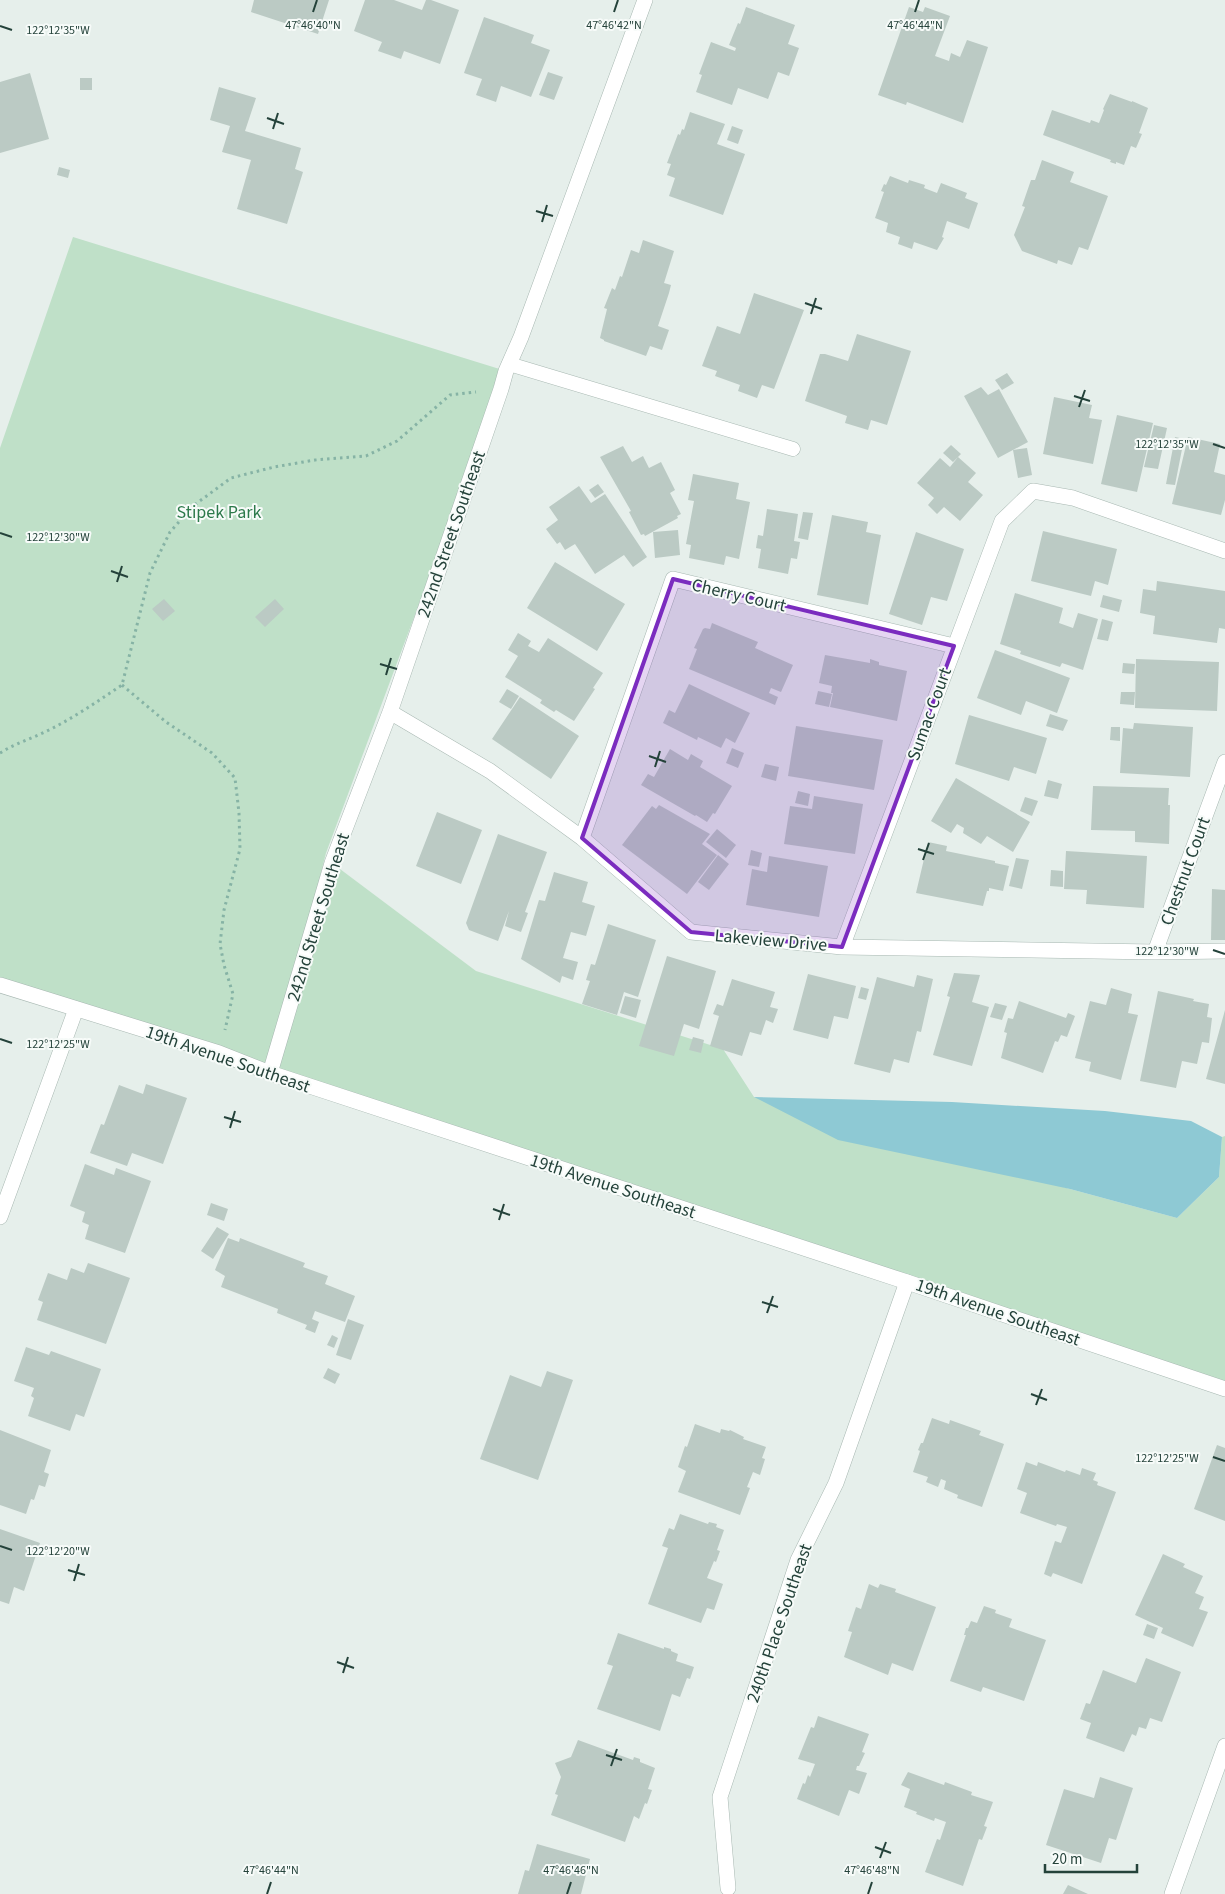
<svg xmlns="http://www.w3.org/2000/svg" width="1225" height="1894" viewBox="0 0 1225 1894" font-family="'Source Sans 3',sans-serif">
<rect width="100%" height="100%" fill="#e6efeb"/>
<path fill="#bfe0c8" d="M73 237 506 371 326 853 275 1054 332 863 476 971 723 1049 754 1097 1070 1189 1177 1218 1219 1177 1222 1137 1225 1136V1389L0 986V448Z"/>
<path fill="#8ec9d4" d="M754 1097 952 1102 1105 1111 1191 1121 1222 1137 1219 1177 1177 1218 1070 1189 838 1140Z"/>
<path fill="#bbcac4" d="M254 0H329L318 34 251 12Z
M365 0H394L422 10 426 0H431L459 10 440 64 404 51 401 59 378 51 382 42 354 31Z
M746 7 795 25 788 44 799 48 789 76 778 72 768 99 738 88 732 105 696 92 702 75 699 74 711 42 735 51 736 48 729 45 738 23 740 24Z
M909 7 923 12 925 7 950 16 935 56 949 61 951 53 960 57 967 40 988 47 963 123 907 102 906 105 878 95Z
M484 17 534 35 531 43 550 50 531 97 501 86 496 102 476 95 482 79 464 73Z
M548 72 563 77 554 100 539 95Z
M30 73 49 139 0 153V82Z
M80 78H92V90H80Z
M219 87 256 98 245 131 301 148 295 169 303 172 287 224 237 209 251 160 222 152 230 126 210 120Z
M1110 94 1132 102V101L1148 108 1139 133 1142 134 1136 148 1131 146 1124 165 1116 162V164L1110 162 1111 160 1043 135 1052 110 1090 123 1091 120 1099 123 1104 110 1103 109Z
M690 112 725 124 717 144 745 154 723 215 669 196 675 178 667 175 671 164 667 163 678 134 680 135 682 129 684 130Z
M732 126 743 130 738 144 727 140Z
M1042 160 1074 172 1070 182 1108 196 1088 250 1079 247 1072 265 1058 260 1057 264 1022 251 1014 235 1025 207 1022 206 1031 180H1035Z
M59 167 70 170 68 178 57 175Z
M890 176 908 183 909 180 925 185 924 188 937 193 941 183 967 193 965 198 978 203 969 229 947 221 942 237 944 238 937 250 914 242 912 249 898 244 900 237 886 232 888 223 875 218 884 192 881 191 884 184 886 185Z
M643 240 674 251 664 283 671 285 669 293 658 326 669 330 662 350 650 346 646 356 604 341V340L600 338 607 309 604 308 612 288 615 290 620 276 622 277 631 250 639 253Z
M754 293 804 310 774 389 762 385 757 398 738 391 740 385 715 376 717 371 702 366 717 326 740 334Z
M857 334 911 351 887 425 871 420 868 430 845 423 847 416 805 401 820 354H825L848 361Z
M1007 373 1014 383 1002 390 995 380Z
M981 387 988 395 999 389 1028 442 998 458 964 396Z
M1054 397 1092 405 1089 418 1102 420 1093 464 1043 454Z
M1117 415 1153 423 1137 492 1101 484Z
M1154 425 1167 428 1158 469 1144 467Z
M1175 437 1184 439 1175 485 1166 484Z
M1188 437 1220 444 1214 472 1225 475V500L1221 515 1172 504Z
M951 445 961 454 953 462 943 453Z
M623 446 632 462 643 456 649 468 661 462 675 490 670 493 681 514 677 516 678 518 645 536 644 534 641 535 629 512 631 511 600 457Z
M1027 448 1032 475 1018 478 1013 450Z
M958 457 976 473 968 482 983 495 960 521 944 507 937 514 928 505 934 498 917 483 940 458 950 467Z
M693 474 739 483 736 499 750 502 739 559 726 556 724 565 689 558 691 545 686 544 694 501 688 500Z
M598 484 604 492 595 498 589 490Z
M579 486 591 503 605 494 647 557 633 567 624 555 595 574 575 544 565 550 560 542 557 544 546 529 558 520 549 507Z
M767 509 798 514 794 541 800 542 797 559 791 558 788 574 758 568 761 549 756 548 758 535 763 536Z
M803 512 813 513 808 540 798 538Z
M832 515 868 522 866 532 881 535 868 605 817 595Z
M678 530 680 555 655 558 653 532Z
M1043 531 1117 549 1108 585 1095 581 1091 596 1031 581Z
M916 532 964 549 947 601 931 597 922 625 889 614Z
M555 562 625 604 597 651 527 608Z
M1157 581 1225 591V629L1219 628 1217 643 1153 634 1155 616 1140 613 1143 589 1156 591Z
M1015 593 1063 608 1059 623 1073 628 1078 613 1098 619 1083 670 1062 663 1060 667 1020 654 1021 651 1000 644Z
M1103 595 1122 600 1119 612 1100 607Z
M164 599 175 611 163 621 152 609Z
M275 599 284 609 265 627 255 617Z
M1102 619 1113 622 1108 641 1097 639Z
M712 623 758 642 755 648 793 665 781 692 771 688 769 693 778 697 775 705 689 669 697 649 694 648 703 629 705 628 710 629Z
M518 633 531 641 528 646 539 652 548 638 603 673 593 688 595 689 574 721 556 710 554 712 540 703 542 700 505 677 518 656 508 650Z
M995 650 1070 678 1057 713 1026 701 1021 715 977 698Z
M825 655 870 663V659L879 662V665L907 671 897 721 830 707 833 693H831L832 686 819 683Z
M1136 659 1219 662 1217 711 1135 708Z
M1123 663 1135 664 1134 674 1122 673Z
M689 684 750 713 735 743 726 738 721 748 698 737 697 740 663 723 669 710 675 713Z
M507 689 519 696 511 709 499 702Z
M818 691 832 694 829 707 815 704Z
M1121 692H1135L1134 705 1120 704Z
M520 697 579 736 551 779 492 739Z
M1050 714 1068 720 1063 731 1046 726Z
M969 715 1047 738 1036 774 1014 767 1009 781 955 764Z
M1134 723 1193 727 1190 777 1120 773 1123 728 1133 729Z
M796 726 883 740 874 790 788 776Z
M1111 727H1120V741L1110 740Z
M732 748 744 753 738 768 726 763Z
M670 749 688 760 691 754 703 761 700 767 732 786 715 814 713 813 707 822 696 815 695 816 641 785 648 774 654 777Z
M765 764 779 767 776 781 761 777Z
M956 778 1030 822 1013 852 987 836 981 844 963 833 964 828 957 824 951 833 931 821Z
M1048 780 1062 784 1058 799 1044 796Z
M1093 786 1169 788 1168 805H1170L1169 844 1135 842V831L1091 830Z
M798 791 810 794 808 806 795 803Z
M814 796 863 804 855 854 784 844 790 806 812 809Z
M1025 797 1038 801 1032 816 1020 811Z
M659 805 710 834 702 844 717 855 687 894 622 845 652 806 656 809Z
M437 812 482 830 461 884 416 866Z
M717 829 736 845 726 858 706 842Z
M498 834 547 852 525 912 528 913 521 932 505 926 509 911 498 941 469 930 466 923Z
M928 842 947 846 946 851 995 861V863L1009 866 1003 891 989 888V891H987L983 906 916 893Z
M751 850 762 853 759 867 748 865Z
M1066 851 1147 856 1144 908 1086 904 1087 890 1064 889Z
M718 855 729 864 709 890 698 882Z
M769 856 828 866 819 917 746 905 752 869 767 872Z
M1016 858 1029 860 1022 889 1009 886Z
M1051 870 1063 871V887L1050 886Z
M554 872 588 882 582 902 595 906 586 936 571 932 563 958 578 962 573 980 562 976 560 983 521 959 539 900 545 901Z
M1212 889 1225 890V940H1211Z
M608 924 656 940 638 997 624 992 617 1015 582 1004 590 981 586 980 591 964 595 965Z
M667 956 716 971 699 1029 684 1024 674 1056 639 1046Z
M954 973 980 975 972 1002 989 1007 972 1066 933 1055 950 997 947 996Z
M808 974 856 986 848 1019 834 1016 828 1039 793 1030Z
M917 975 933 979 921 1032 917 1031 909 1063 894 1059 890 1073 854 1064 877 977 914 987Z
M732 979 775 992 770 1007 778 1009 773 1023 766 1020 761 1035 750 1032 742 1056 710 1046 719 1016 713 1014 717 1004 723 1006Z
M861 987 869 989 866 1000 858 998Z
M1111 988 1132 994 1128 1013 1138 1015 1121 1080 1089 1071 1091 1062 1075 1058 1090 1001 1106 1005Z
M1158 991 1194 999 1193 1001 1209 1004 1207 1017 1212 1018 1209 1043 1202 1042 1197 1064 1182 1061 1176 1088 1140 1081Z
M625 996 641 1000 636 1018 620 1013Z
M1019 1001 1066 1018 1068 1013 1075 1016 1067 1037 1061 1035 1058 1042 1055 1041 1043 1073 1001 1058 1007 1033 1004 1032 1008 1018 1013 1019Z
M995 1003 1007 1006 1002 1020 990 1017Z
M1225 1010V1084L1206 1079Z
M693 1037 704 1040 701 1053 689 1050Z
M146 1084 187 1098 163 1164 132 1153 127 1166 90 1153 101 1124 104 1125 119 1085 143 1094Z
M85 1164 114 1175 116 1168 151 1181 125 1253 85 1239 89 1225 82 1222 85 1212 70 1206Z
M211 1203 228 1209 224 1221 207 1215Z
M217 1227 229 1234 213 1259 201 1251Z
M228 1238 239 1242 240 1238 305 1263 303 1267 328 1276 325 1284 355 1296 345 1322 315 1311 312 1319 319 1322 315 1333 305 1329 307 1325 277 1313 278 1309 221 1287 225 1276 215 1270Z
M88 1263 130 1278 106 1344 37 1320 43 1302 38 1300 48 1273 67 1280 71 1268 84 1273Z
M348 1319 364 1325 351 1360 336 1355Z
M332 1335 338 1338 334 1348 327 1345Z
M26 1347 49 1355 51 1351 101 1369 84 1417 76 1414 70 1431 28 1416 34 1398 31 1396 34 1388 14 1381Z
M328 1368 340 1374 335 1384 323 1378Z
M547 1371 573 1380 538 1480 480 1459 510 1375 541 1387Z
M932 1418 949 1424 950 1420 981 1431 979 1435 1004 1444 982 1507 957 1498 958 1495 944 1489 946 1481 941 1479 938 1487 926 1482 928 1477 913 1472 920 1451 918 1450 921 1443H923Z
M695 1424 720 1433 721 1429 729 1431 730 1430 744 1437 743 1439 766 1447 762 1458 765 1459 760 1475 753 1472 747 1487 750 1488 740 1515 678 1492 686 1471 678 1467 685 1446 687 1447Z
M0 1430 51 1450 44 1472 49 1474 45 1487 39 1485 34 1500 31 1499 26 1514 0 1505Z
M1217 1445 1225 1448V1521L1194 1509Z
M1026 1462 1037 1466 1038 1462 1065 1472 1066 1470 1080 1475 1082 1468 1096 1473 1093 1480 1098 1482 1097 1485 1116 1492 1082 1584 1053 1573 1051 1577 1044 1574 1055 1541 1061 1543 1067 1527 1057 1524 1056 1526 1020 1513 1027 1493 1017 1489Z
M680 1514 708 1524 709 1522 717 1524 716 1527 724 1530 717 1550 720 1551 716 1562 714 1561 707 1578 723 1584 714 1610 707 1608 701 1623 648 1604 668 1548 662 1546 669 1528 674 1530Z
M0 1529 40 1543 24 1591 14 1587 9 1604 0 1601Z
M1163 1554 1185 1564 1183 1567 1203 1576 1195 1593 1204 1597 1199 1609 1208 1612 1193 1647 1161 1633 1163 1628 1135 1615Z
M869 1584 878 1588 880 1584 896 1589 895 1592 936 1607 913 1671 892 1663 888 1675 844 1657 852 1632 848 1631 856 1607 861 1609Z
M984 1606 996 1610 995 1613 1012 1619 1009 1627 1046 1640 1024 1701 983 1687 981 1692 950 1681 966 1635H964L966 1628H968L971 1621 977 1623Z
M1147 1624 1158 1628 1154 1639 1143 1635Z
M618 1633 664 1649V1647L671 1649V1651L678 1654 676 1661 694 1667 690 1679 687 1678 680 1697 672 1694 660 1731 597 1709 613 1666 607 1664Z
M1146 1658 1181 1672 1162 1722 1150 1718 1146 1729 1139 1727 1136 1736 1132 1734 1124 1752 1086 1738 1091 1723 1080 1719 1086 1703 1090 1704 1103 1670 1136 1683Z
M818 1716 869 1734 862 1752 865 1753 859 1766H857L856 1770 867 1773 859 1794 849 1790 839 1816 797 1799 803 1783 805 1784 808 1775 810 1777 815 1764 798 1759 811 1727 814 1728Z
M578 1740 633 1760 634 1757 640 1759V1762L655 1768 648 1789 652 1790 647 1804 645 1803 639 1819 634 1816 625 1842 551 1815 558 1795 555 1794 561 1777 555 1763 571 1757Z
M908 1772 944 1785 945 1782 972 1792 971 1795 993 1802 984 1826 987 1827 982 1840 979 1839 963 1886 925 1872 937 1839 940 1840 946 1822 935 1818 934 1821 916 1814 917 1812 904 1807 910 1789 901 1785Z
M1100 1777 1133 1788 1116 1840 1109 1838 1101 1863 1046 1845 1064 1789 1094 1798Z
M537 1844 590 1859 581 1894H518L525 1870 529 1871Z
M1068 1885 1088 1894H1063Z"/>
<g fill="none" stroke-linecap="round" stroke-linejoin="round">
<g stroke="#a8b8b2" stroke-width="15">
<path id="service" d="M509 364 793 449"/>
</g>
<g stroke="#a8b8b2" stroke-width="16">
<path id="minor" d="M390 712 490 771 582 838 691 932 842 947 1155 952 1225 951
M582 838 673 579 954 646
M842 947 1002 521 1033 491 1073 498 1225 551
M1155 952 1225 762
M270 1073 332 863 390 712 501 389 506 371 521 337 645 0
M0 1217 76 1009
M728 1888 720 1797 798 1560 836 1483 907 1282
M1172 1894 1225 1746"/>
</g>
<g stroke="#a8b8b2" stroke-width="16">
<path id="tertiary" d="M0 985 219 1053 270 1073 907 1282 1225 1389"/>
</g>
<path stroke="#86b3a5" stroke-width="3" stroke-dasharray="2.5 4" stroke-linecap="butt" d="M122 685 166 722 212 753 235 778 239 813 240 849 224 910 220 944 224 965 233 994 225 1030
M0 753C16 743 33 738 49 730 75 717 98 701 122 685L150 573 170 532 193 506 231 478 274 467 315 460 366 456 397 441 450 395 476 392"/>
<use href="#service" stroke="#fff" stroke-width="14"/>
<use href="#minor" stroke="#fff" stroke-width="15"/>
<use href="#tertiary" stroke="#fff" stroke-width="15"/>
</g>
<path fill="#7b2cbf" fill-opacity="0.2" stroke="#7b2cbf" stroke-width="4" stroke-linejoin="round" d="M673 579 954 646 842 947 691 932 582 838Z"/>
<path fill="none" stroke="#24423a" stroke-width="2" d="M313 12 317 0M614 12 618 0M915 12 919 0M0 26 12 30M267 118 284 124M273 129 278 113M536 211 553 216M542 222 547 205M805 303 822 309M811 314 816 298M1074 396 1090 401M1079 407 1085 390M1213 444 1225 448M0 533 12 537M111 571 128 577M117 582 122 566M380 664 397 669M386 675 391 658M649 756 666 762M655 767 660 751M918 849 934 854M923 860 929 843M1213 950 1225 954M0 1039 12 1043M224 1117 241 1122M230 1128 235 1111M493 1209 510 1215M499 1220 504 1204M762 1302 778 1307M767 1313 773 1296M1031 1394 1047 1400M1036 1405 1042 1389M1213 1457 1225 1461M0 1546 12 1550M68 1570 85 1575M74 1581 79 1564M337 1662 354 1668M343 1673 348 1657M606 1755 622 1760M611 1766 617 1749M875 1847 891 1853M880 1858 886 1842M267 1894 271 1882M567 1894 571 1882M868 1894 872 1882"/>
<g text-anchor="middle" stroke-width="4" stroke-linejoin="round" paint-order="stroke">
<g font-size="18" fill="#2d7a4b" stroke="#f7fbf9">
<text x="219" y="518">Stipek Park</text>
</g>
<g font-size="18" fill="#24423a" stroke="#f7fbf9">
<text transform="translate(451 534) rotate(-71)" y="6">242nd Street Southeast</text>
<text transform="translate(739 595) rotate(13)" y="6">Cherry Court</text>
<text transform="translate(929 714) rotate(-70)" y="6">Sumac Court</text>
<text transform="translate(1185 871) rotate(-70)" y="6">Chestnut Court</text>
<text transform="translate(318 917) rotate(-73)" y="6">242nd Street Southeast</text>
<text transform="translate(771 940) rotate(5)" y="6">Lakeview Drive</text>
<text transform="translate(228 1059) rotate(19)" y="6">19th Avenue Southeast</text>
<text transform="translate(613 1186) rotate(18)" y="6">19th Avenue Southeast</text>
<text transform="translate(998 1312) rotate(19)" y="6">19th Avenue Southeast</text>
<text transform="translate(779 1623) rotate(-71)" y="6">240th Place Southeast</text>
</g>
</g>
<g font-size="12" text-anchor="middle" fill="#24423a" stroke="#f7fbf9" stroke-width="4" stroke-linejoin="round" paint-order="stroke">
<text x="614" y="29">47°46'42"N</text>
<text x="313" y="29">47°46'40"N</text>
<text x="915" y="29">47°46'44"N</text>
<text x="58" y="34">122°12'35"W</text>
<text x="1167" y="448">122°12'35"W</text>
<text x="58" y="541">122°12'30"W</text>
<text x="1167" y="955">122°12'30"W</text>
<text x="58" y="1048">122°12'25"W</text>
<text x="1167" y="1462">122°12'25"W</text>
<text x="58" y="1555">122°12'20"W</text>
<text x="271" y="1874">47°46'44"N</text>
<text x="571" y="1874">47°46'46"N</text>
<text x="872" y="1874">47°46'48"N</text>
</g>
<path d="M1045 1864v8h92v-8" fill="none" stroke="#24423a" stroke-width="2.5"/>
<text x="1052" y="1864" font-size="15" fill="#24423a" stroke="#f7fbf9" stroke-width="4" paint-order="stroke">20 m</text>
</svg>
